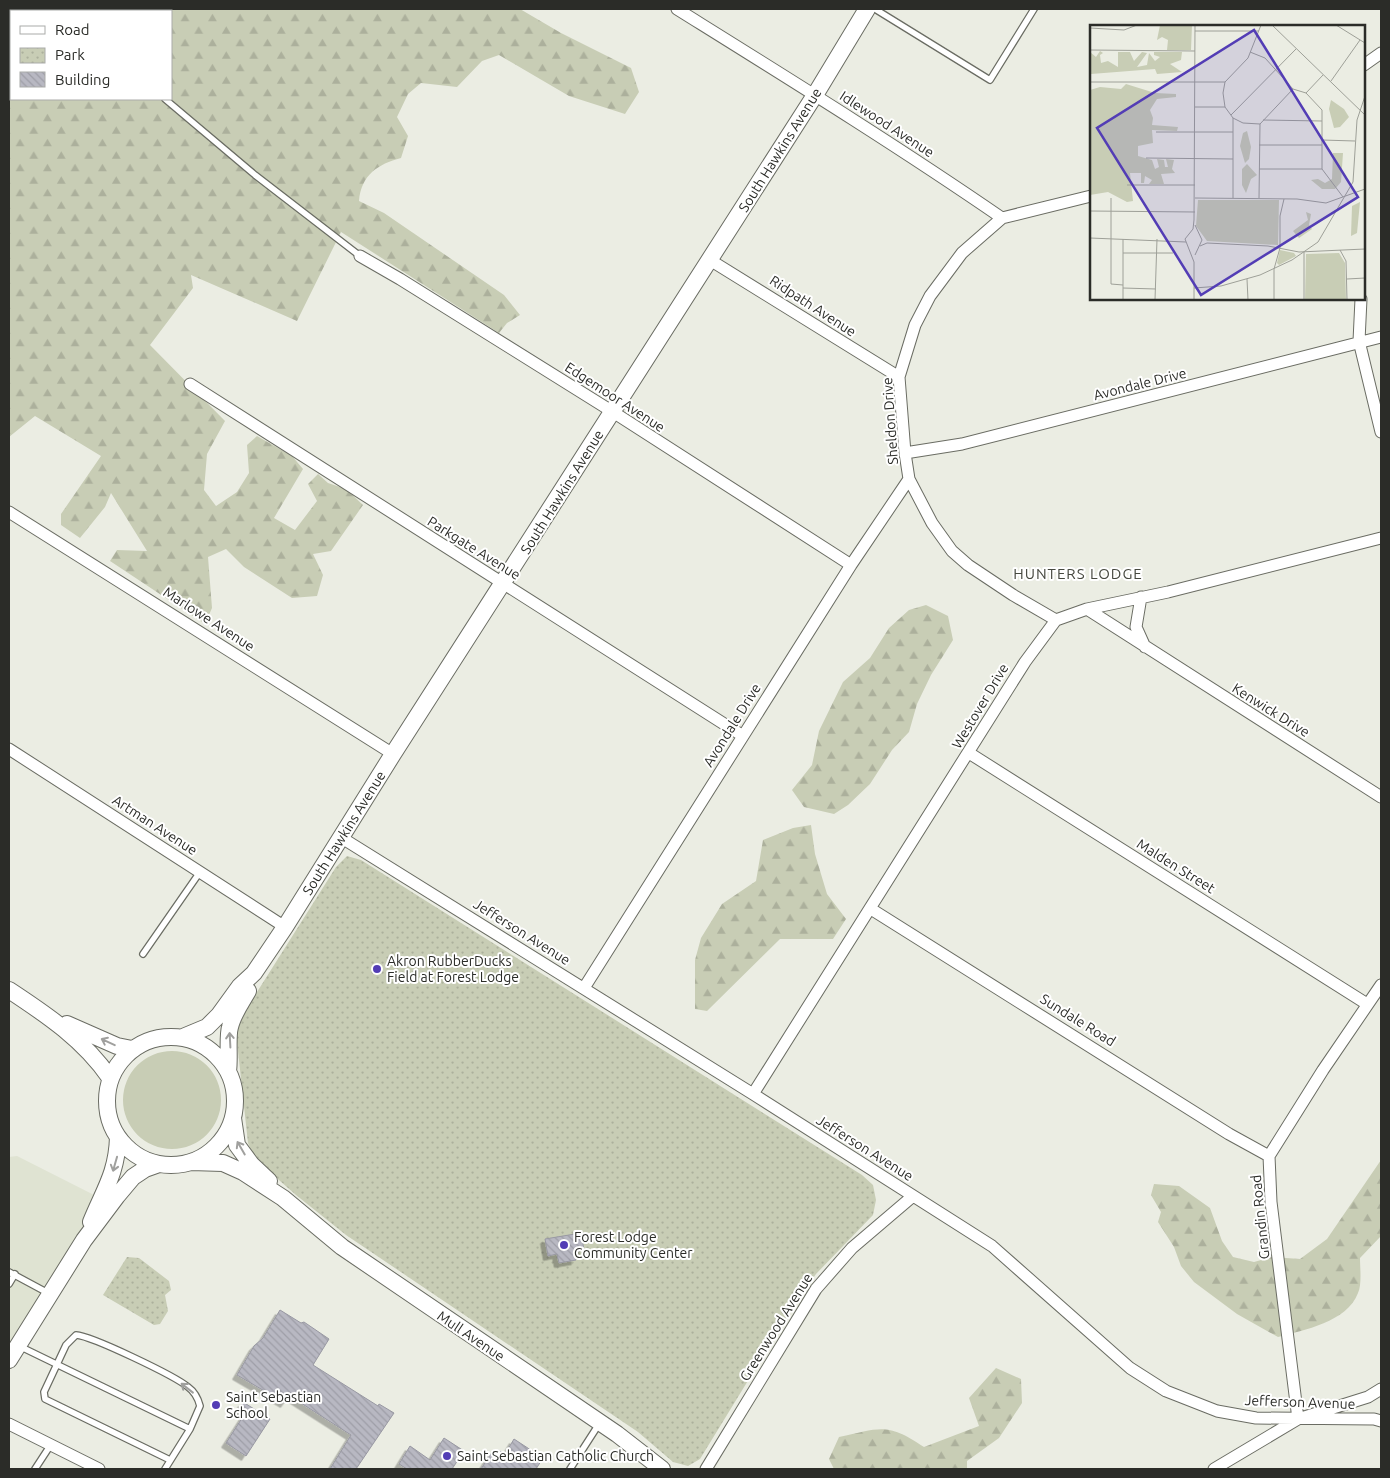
<svg xmlns="http://www.w3.org/2000/svg" width="1390" height="1478" viewBox="0 0 1390 1478" font-family="Ubuntu,sans-serif">
<defs>
<pattern id="forest-firs" width="22" height="20" patternUnits="userSpaceOnUse" patternTransform="scale(1.25)"><rect width="22" height="20" fill="#c8cdb5"/><path d="M5 1l3.5 6h-7zM16 11l3.5 6h-7z" fill="#acb09c"/></pattern>
<pattern id="park-dots" width="8" height="8" patternUnits="userSpaceOnUse" patternTransform="scale(1.25)"><rect width="8" height="8" fill="#c8cdb5"/><path d="M2 2h.1M6 6h.1" fill="none" stroke="#acb09c" stroke-width="1.8" stroke-linecap="round"/></pattern>
<pattern id="building-back-hatch" width="6" height="6" patternUnits="userSpaceOnUse" patternTransform="scale(1.25)"><rect width="6" height="6" fill="#b8b8c2"/><path d="M-1 5l2 2M0 0l6 6M5-1l2 2" fill="none" stroke="#9e9ea7"/></pattern>
<filter id="shadow"><feDropShadow dx="-4.5" dy="4.5" stdDeviation="0" flood-color="#0004"/></filter>
</defs>
<rect width="100%" height="100%" fill="#ebede3"/>
<path fill="#dfe3d2" d="M17 1156 102 1199 9 1360V1157Z"/>
<path fill="#c8cdb5" d="M123 1100a49 49 0 1 1 98 0a49 49 0 1 1-98 0Z"/>
<path fill="url(#forest-firs)" fill-rule="evenodd" d="M9 9H520L561 33 631 68 639 92 625 114 569 96 499 55 482 61 457 87 421 83 408 94 397 117 408 136 401 158C378 164 361 175 359 201L384 213 504 295 520 315 507 323 499 333 341 232 297 321 191 275 193 288 150 345 225 421 207 454 204 490 216 506 237 492 249 473 247 445 257 436 292 456 303 469 274 518 295 530 317 501 308 484 318 474 328 483 346 489 363 505 331 551 313 554 323 575 317 596 292 598 244 567 226 549 208 557 212 608 205 624 110 561 117 550 147 551 111 493 105 507 80 538 61 525V514L101 456 35 416 9 437ZM11 11H171V99H11Z
M926 605 948 616 953 640 931 675 917 704 909 732 892 750 870 784 848 805 834 814 804 807 792 790 812 765 819 731 843 682 870 658 889 628 909 610Z
M811 825 815 854 827 894 846 919 833 939H780L707 1011 695 1009V960L701 938 722 904 756 881 763 840 793 828Z
M1381 1160V1236L1360 1258C1360 1268 1362 1284 1358 1293 1347 1322 1304 1330 1278 1337L1237 1314 1194 1282 1181 1266 1174 1247 1158 1222 1161 1212 1151 1195 1154 1184 1179 1186 1210 1208 1222 1241 1233 1257 1254 1262 1272 1257 1300 1259 1327 1239Z
M996 1368 1021 1379 1022 1403 999 1438 967 1461V1469H834L829 1459 839 1437C881 1428 887 1422 924 1447L979 1426 969 1398Z"/>
<path fill="url(#park-dots)" d="M347 856 361 860 862 1175 873 1185 876 1200 873 1215 816 1274 793 1307 700 1459 688 1466 673 1462 638 1432 346 1235 296 1195 255 1159 248 1143 236 1033 240 1019 336 867Z
M127 1257 139 1258 169 1281 171 1290 165 1295 168 1311 160 1324 154 1325 103 1295Z"/>
<path fill="url(#building-back-hatch)" stroke="#9898a2" filter="url(#shadow)" d="M581 1233 584 1250 574 1252 576 1260 559 1263 557 1254 548 1256 545 1239Z
M280 1310 301 1323 304 1322 329 1339 313 1365 378 1406 379 1404 394 1413 356 1469H330L351 1435 290 1396 285 1403 237 1375 254 1346 263 1338Z
M243 1402 270 1419 246 1456 226 1443 244 1415 237 1411Z
M444 1438 464 1451 452 1469H407L399 1464 410 1446 430 1460Z
M514 1439 543 1458 536 1469H481L492 1452 494 1454 498 1450 505 1454Z"/>
<g fill="none" stroke-linecap="round" stroke-linejoin="round">
<g stroke="#6a6c63" stroke-width="8">
<path id="lane" d="M875 9 990 80 1034 9
M165 99 255 175 360 256
M143 954 200 872
M9 1272 48 1293
M9 1284 15 1274
M19 1346 190 1429
M35 1469 50 1446
M165 1469 190 1429 200 1406C198 1398 195 1392 188 1387 175 1376 92 1336 76 1335L66 1345 44 1392 45 1399 170 1460
M570 1469 599 1424"/>
</g>
<g stroke="#6a6c63" stroke-width="13">
<path id="street" d="M677 9C786 77 896 145 1002 218
M1364 65 1381 53
M360 256 400 279 613 412 851 565
M710 260 899 377
M1361 299 1359 341 1381 432
M190 384 743 736
M905 453 962 444 1381 337
M9 512 393 754
M1141 597 1136 627 1145 647
M1087 609 1381 797
M1056 620 1013 595 968 565 952 551 932 523 909 479 905 453 899 377 915 325 930 296 962 253 1002 218 1091 196
M9 749 285 927
M969 753 1367 1004
M342 838 753 1094 992 1246 1130 1368 1166 1391 1217 1411 1256 1418 1374 1419 1381 1421
M871 909 1229 1134 1269 1156
M584 988 851 565 909 479
M753 1094 1025 662 1056 620 1087 609 1168 592 1381 538
M1298 1419 1271 1202 1269 1156 1323 1070 1381 985
M9 1424 99 1469
M706 1469 816 1289 852 1248 913 1196
M1214 1469 1298 1419 1368 1397 1381 1389"/>
</g>
<g stroke="#6a6c63" stroke-width="18">
<path id="secondary" d="M9 990C47 1015 84 1040 110 1078
M67 1024 117 1046 132 1049
M107 1101a64 64 0 1 1 128 0a64 64 0 1 1-128 0Z
M183 1037 207 1027 219 1015 240 986 254 973 285 927 393 754 815 95 867 9
M228 1071C230 1059 227 1037 230 1027 233 1014 241 1003 248 991
M233 1118 237 1145 251 1164 269 1181
M191 1162 223 1163 243 1172 283 1198 342 1247 617 1434 662 1469
M91 1222C104 1190 117 1173 118 1137
M9 1360 84 1240 117 1196 133 1177 145 1169 159 1164"/>
</g>
<use href="#lane" stroke="#fff" stroke-width="5.5"/>
<use href="#street" stroke="#fff" stroke-width="11"/>
<use href="#secondary" stroke="#fff" stroke-width="16"/>
</g>
<defs><path id="oneway-shaft" d="M-6 0H5M1.5-3L5.5 0L1.5 3" fill="none" stroke-width="1.6" stroke-linecap="round" stroke-linejoin="round" transform="scale(1.25)"/></defs>
<g stroke="#a0a09e">
<use href="#oneway-shaft" transform="translate(230 1040) rotate(-93)"/>
<use href="#oneway-shaft" transform="translate(108 1042) rotate(-155)"/>
<use href="#oneway-shaft" transform="translate(241 1148) rotate(-120)"/>
<use href="#oneway-shaft" transform="translate(115 1164) rotate(106)"/>
<use href="#oneway-shaft" transform="translate(187 1388) rotate(-142)"/>
</g>
<g fill="#533db5" stroke="#fff" stroke-width="2">
<circle cx="377" cy="969" r="5"/>
<circle cx="564" cy="1245" r="5"/>
<circle cx="216" cy="1405" r="5"/>
<circle cx="447" cy="1456" r="5"/>
</g>
<g text-anchor="middle" stroke-width="4" stroke-linejoin="round" paint-order="stroke">
<g font-size="14" fill="#2b2c28" stroke="#fff">
<text transform="translate(887 124) rotate(33)" y="5">Idlewood Avenue</text>
<text transform="translate(780 150) rotate(-58)" y="5">South Hawkins Avenue</text>
<text transform="translate(813 306) rotate(33)" y="5">Ridpath Avenue</text>
<text transform="translate(1140 384) rotate(-14)" y="5">Avondale Drive</text>
<text transform="translate(615 397) rotate(33)" y="5">Edgemoor Avenue</text>
<text transform="translate(890 421) rotate(-94)" y="5">Sheldon Drive</text>
<text transform="translate(562 492) rotate(-58)" y="5">South Hawkins Avenue</text>
<text transform="translate(474 548) rotate(32)" y="5">Parkgate Avenue</text>
<text transform="translate(209 619) rotate(33)" y="5">Marlowe Avenue</text>
<text transform="translate(980 706) rotate(-59)" y="5">Westover Drive</text>
<text transform="translate(1271 710) rotate(32)" y="5">Kenwick Drive</text>
<text transform="translate(732 725) rotate(-58)" y="5">Avondale Drive</text>
<text transform="translate(155 825) rotate(33)" y="5">Artman Avenue</text>
<text transform="translate(344 833) rotate(-58)" y="5">South Hawkins Avenue</text>
<text transform="translate(1176 866) rotate(32)" y="5">Malden Street</text>
<text transform="translate(522 932) rotate(32)" y="5">Jefferson Avenue</text>
<text transform="translate(1078 1020) rotate(32)" y="5">Sundale Road</text>
<text transform="translate(865 1148) rotate(32)" y="5">Jefferson Avenue</text>
<text transform="translate(1260 1217) rotate(-96)" y="5">Grandin Road</text>
<text transform="translate(776 1327) rotate(-58)" y="5">Greenwood Avenue</text>
<text transform="translate(471 1336) rotate(34)" y="5">Mull Avenue</text>
<text transform="translate(1300 1402) rotate(2)" y="5">Jefferson Avenue</text>
</g>
<g font-size="14" fill="#2b2c28" stroke="#fff" text-anchor="start">
<text x="387" y="966">Akron RubberDucks<tspan x="387" dy="16">Field at Forest Lodge</tspan></text>
<text x="574" y="1242">Forest Lodge<tspan x="574" dy="16">Community Center</tspan></text>
<text x="226" y="1402">Saint Sebastian<tspan x="226" dy="16">School</tspan></text>
<text x="457" y="1461">Saint Sebastian Catholic Church</text>
</g>
<g font-size="15" letter-spacing="1" fill="#46483f" stroke="#fff">
<text x="1078" y="579">HUNTERS LODGE</text>
</g>
</g>
<g transform="translate(1090 25)">
<rect width="275" height="275" fill="#ebede3"/>
<path d="M70 0H102L101 25H77L78 15 72 12 67 15ZM190 225 204 228 206 231 189 240 187 238Z" fill="#c8cdb5"/>
<path d="M10 26 13 28 10 30 11 38 18 36 28 42V27H40L44 36 52 27 57 28 47 42 57 40 59 28 65 36 70 32 64 30V27H92L91 35 80 39 92 47 67 49 65 44 1 49 0 27 6 32ZM36 59 65 68 86 69V72L67 74 60 85 63 93 62 100 88 102 87 106 62 105 63 118 48 121V131L62 135 65 144 69 142 67 134 74 135 75 142H78L76 134 84 135 82 144 85 148 71 149 74 159H59L62 155 55 151 54 158H51V148H40L43 176 37 177 18 167 0 170V65L10 62 31 64ZM241 75 254 84 259 92 250 102 244 103 239 84ZM157 106 161 122 159 134 155 138 150 121 153 108ZM243 128H253L251 157 245 164H232L221 155 228 154 235 158 242 154ZM157 139 167 150 161 154 156 168 152 160V144ZM270 177 267 208 261 211 262 181ZM216 187 221 189 219 200 222 204 209 213 203 206 218 195Z" fill="#c8cdb5"/>
<path d="M108 175H189L188 220 117 216 106 201ZM249 228 255 238 256 275H215L216 229Z" fill="#c8cdb5"/>
<path fill="none" stroke="#9ea098" stroke-width="1" d="M182 0 275 90M246 0 275 18M0 3 34 5 47 0M105 6H169M0 25 105 26M160 27 175 33 203 64 216 68M241 56 270 15M0 57H135M216 68 232 85V144L253 172M216 68 233 50M105 82H135M141 90 206 24M173 95 232 96M170 99 153 98 143 93 135 82 133 68 135 57 158 33 171 0M66 107H143M232 115 265 116M169 120H232M56 133 143 134M169 144H232M37 160H105M21 173V259L33 260M105 173 207 174 236 178 275 164M143 173V93M169 173 170 99 203 64M0 186 105 187M0 213 96 217M110 221 117 218 178 221 209 227 275 224M250 225 256 236 257 275M33 228H83M105 230 112 215 105 200M104 237 95 214 103 204 104 195 105 0M157 254 158 275M257 254 275 253M33 263 66 264M104 263 131 261 170 250 202 235 228 217 263 157 267 95 275 71M33 275V214M65 275 67 214M104 275V237M184 275V244L190 223V191L194 174M214 275V227"/>
<path fill="#533db5" fill-opacity="0.15" stroke="#533db5" stroke-width="2.5" d="M164 5 268 172 111 270 7 103Z"/>
<rect width="275" height="275" fill="none" stroke="#2b2c28" stroke-width="2.5"/>
</g>
<rect width="1390" height="1478" fill="none" stroke="#2b2c28" stroke-width="20"/>
<rect x="10" y="10" width="162" height="90" fill="#ffffff" stroke="#aaaba9"/>
<rect x="20" y="26" width="25" height="8" fill="#ffffff" stroke="#aaaba9"/>
<text x="55" y="35" font-size="15" fill="#2b2c28">Road</text>
<rect x="20" y="48" width="25" height="15" fill="url(#park-dots)" stroke="#aaaba9"/>
<text x="55" y="60" font-size="15" fill="#2b2c28">Park</text>
<rect x="20" y="72" width="25" height="15" fill="url(#building-back-hatch)" stroke="#aaaba9"/>
<text x="55" y="85" font-size="15" fill="#2b2c28">Building</text>
</svg>
